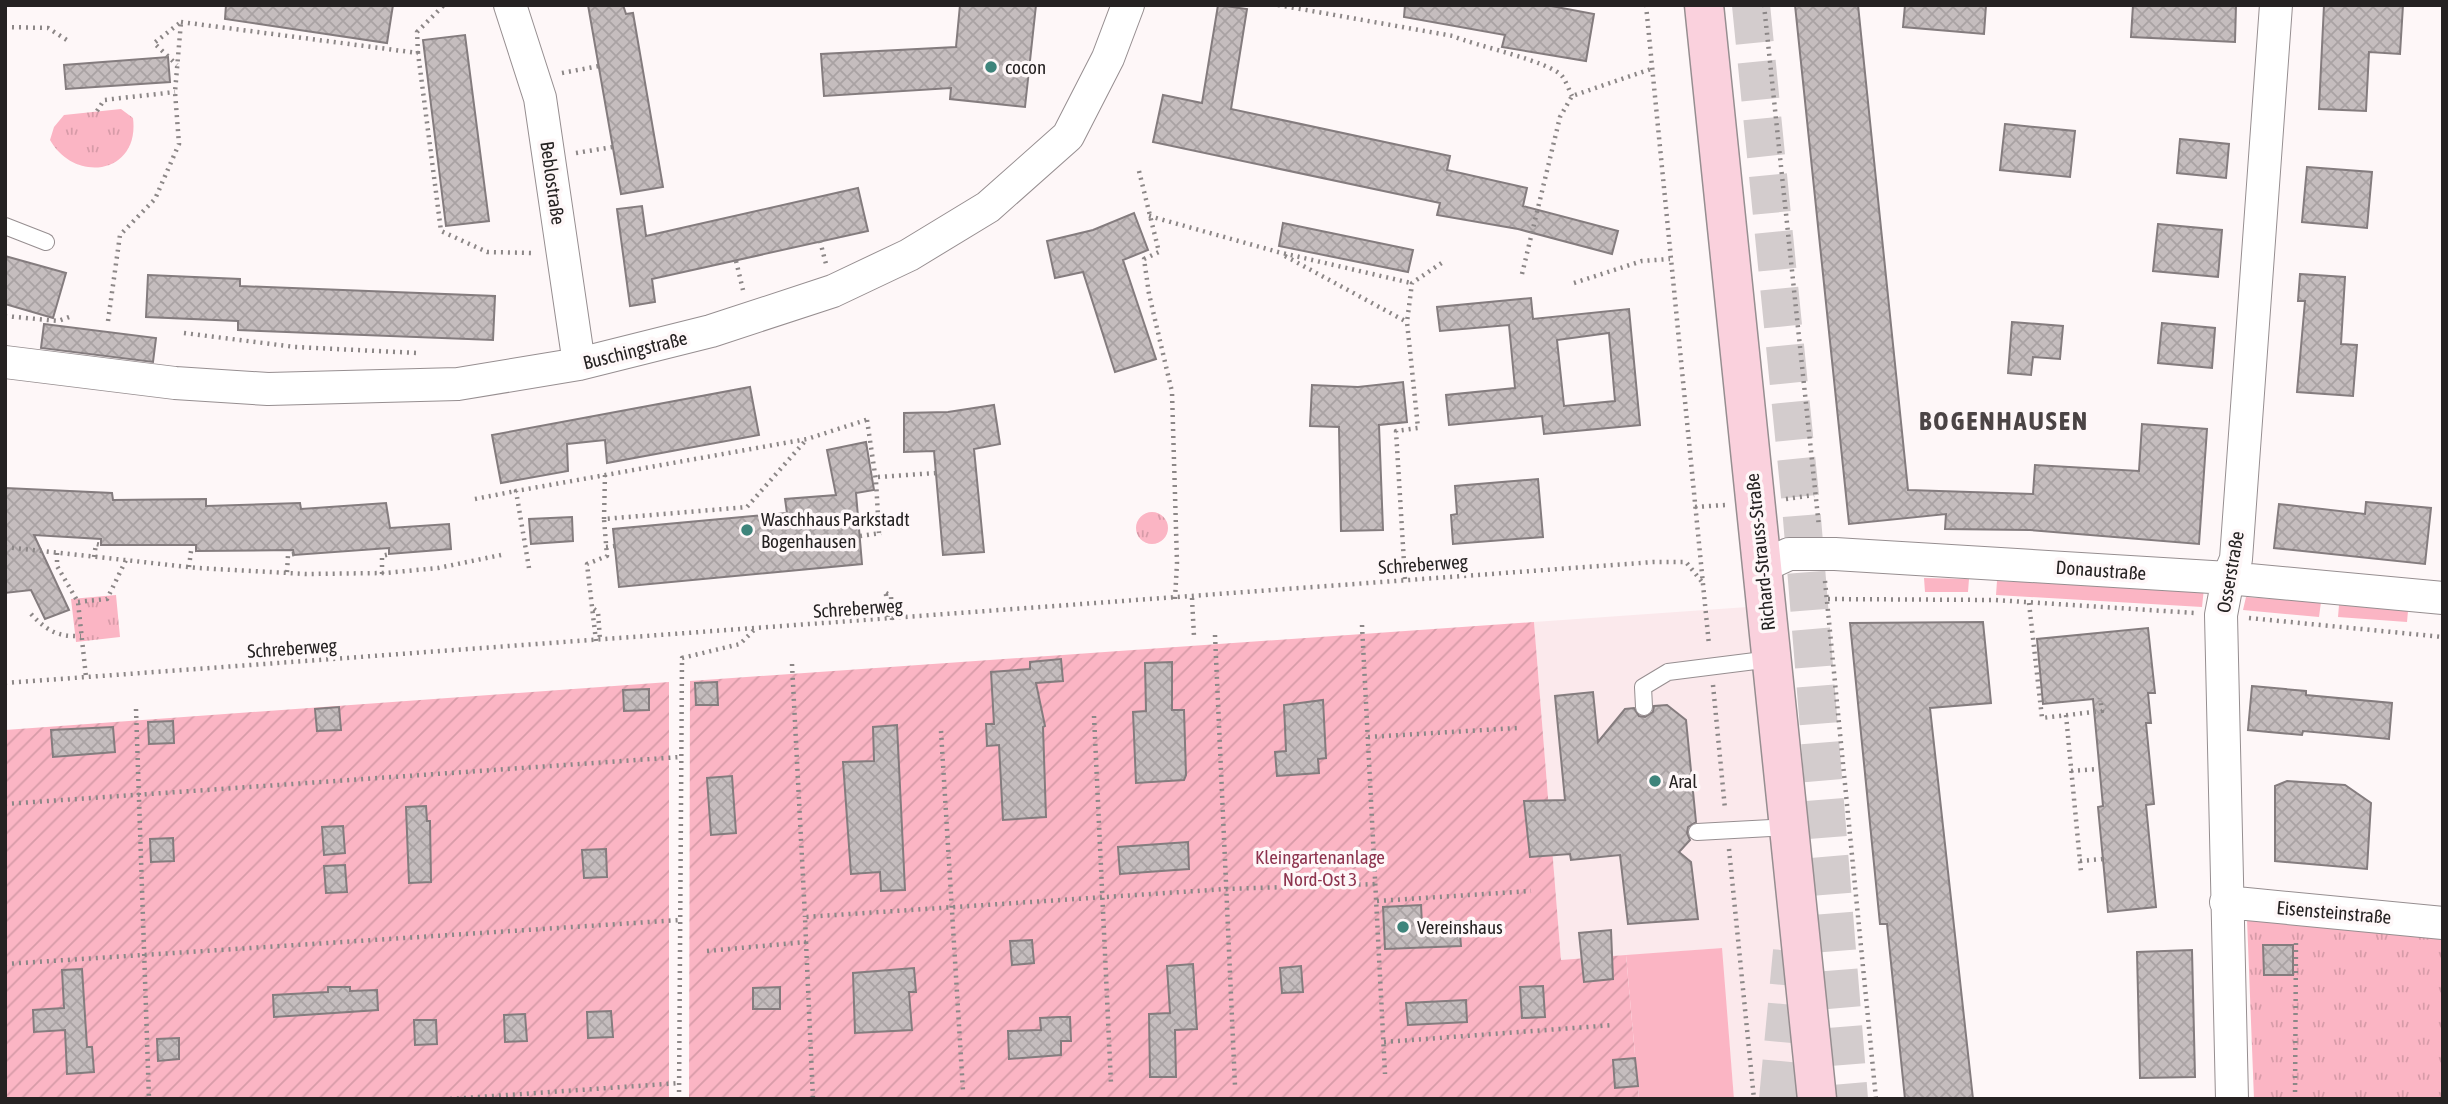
<svg xmlns="http://www.w3.org/2000/svg" width="2448" height="1104" viewBox="0 0 2448 1104" font-family="'Asap Condensed',sans-serif">
<defs>
<pattern id="park-tufts" width="24" height="20" patternUnits="userSpaceOnUse" patternTransform="scale(1.75)"><rect width="24" height="20" fill="#fbb5c4"/><path d="M3 7l-1-3M5 7V3M7 7l1-3M15 17l-1-3M17 17v-4M19 17l1-3" fill="none" stroke="#d79ba8"/></pattern>
<pattern id="garden-furrows" width="10" height="10" patternUnits="userSpaceOnUse" patternTransform="scale(1.75)"><rect width="10" height="10" fill="#fbb5c4"/><path d="M-1 1l2-2M0 10L10 0M9 11l2-2" fill="none" stroke="#d79ba8"/></pattern>
<pattern id="building-cross-hatch" width="8" height="8" patternUnits="userSpaceOnUse" patternTransform="scale(1.75)"><rect width="8" height="8" fill="#c5bdbe"/><path d="M0 0l8 8M0 8l8-8" fill="none" stroke="#a9a2a3"/></pattern>
</defs>
<rect width="100%" height="100%" fill="#fef7f8"/>
<path fill="#fbe9ec" d="M1776 605 1823 1095 1734 1099 1721 948 1561 961 1534 622Z"/>
<path fill="#fbb5c4" d="M1924 578 1969 579 1968 592H1925Z
M1997 581 2204 588 2202 607 1996 595Z
M2246 597 2321 602 2319 617 2243 610Z
M2339 605 2408 611 2407 622 2338 617Z
M1722 948 1734 1099H1639L1626 955Z"/>
<path fill="url(#park-tufts)" d="M121 109 133 118C140 174 75 184 50 140L54 127 64 115Z
M1136 528a16 16 0 1 1 32 0a16 16 0 1 1-32 0Z
M116 595 120 637 76 642 71 599Z
M2247 919 2443 939V1099H2254Z"/>
<path fill="url(#garden-furrows)" d="M1534 622 1561 960 1626 955 1639 1099H689L690 681Z
M669 682V1099H5V730Z"/>
<path fill="url(#building-cross-hatch)" stroke="#847c7e" stroke-width="2" fill-rule="evenodd" d="M226 5H393L387 43 225 19Z
M588 5H623L626 14 633 13 663 187 621 194Z
M960 5H1036L1025 107 950 99 951 88 824 96 821 54 956 47Z
M1218 5 1247 9 1231 109 1450 156 1447 170 1527 188 1523 206 1618 231 1612 254 1518 229 1437 215 1440 203 1153 142 1163 95 1202 103Z
M1405 5H1546L1594 14 1586 61 1502 47 1505 35 1404 17Z
M1795 5H1858L1908 490 2033 494 2035 465 2139 471 2142 424 2207 429 2199 544 2030 530 1945 529 1946 514 1849 524Z
M1905 5H1986L1984 34 1903 27Z
M2133 5H2236L2235 42 2131 37Z
M2324 5H2403L2400 54 2369 52 2366 111 2319 109Z
M465 35 489 221 446 226 423 40Z
M168 57 170 82 66 89 64 65Z
M2005 124 2075 131 2070 177 2000 170Z
M2180 139 2229 144 2226 178 2177 173Z
M2307 167 2372 172 2367 228 2302 222Z
M858 188 868 231 652 279 655 302 630 306 617 209 642 206 646 236Z
M1134 213 1148 250 1123 260 1156 359 1115 372 1083 272 1055 278 1047 241 1093 230Z
M1283 223 1413 250 1408 272 1279 246Z
M2158 224 2222 230 2218 277 2153 271Z
M5 256 66 273 53 318 5 304Z
M2300 274 2345 277 2341 344 2357 345 2353 396 2297 392 2305 301H2298Z
M148 275 240 279V286L495 296 493 340 238 330V321L146 317Z
M1531 298 1533 319 1629 309 1640 425 1544 434 1542 416 1449 425 1446 395 1515 388 1509 325 1440 331 1437 307ZM1609 333 1615 401 1564 406 1557 340Z
M2012 322 2063 326 2060 359 2033 357 2031 375 2008 373Z
M2162 323 2215 328 2212 368 2158 363Z
M44 324 156 338 153 362 41 348Z
M1403 382 1407 422 1379 425 1383 530 1341 531 1339 427 1310 426 1312 385 1358 387Z
M750 387 759 435 607 463 605 440 567 444 568 471 501 483 492 435Z
M994 405 1000 444 974 449 984 552 943 555 934 451 904 452V413L948 412Z
M866 442 874 490 856 493 862 564 619 587 613 529 787 513 785 499 836 495 827 450Z
M1538 479 1543 537 1453 544 1451 515 1457 514 1455 486Z
M5 488 112 493 113 500 206 499V506L300 503 301 509 386 503 390 528 449 524 451 549 389 554V548L294 555 293 550 196 551V545H101V539L34 535 69 610 45 619 31 590 5 593Z
M2366 502 2431 508 2425 564 2274 548 2279 504 2365 514Z
M572 517 573 541 531 544 529 519Z
M1983 622 1991 703 1930 708 1973 1099H1905L1887 924H1880L1850 623Z
M2148 628 2155 693H2148L2151 723H2146L2154 804 2146 805 2156 907 2108 912 2098 807 2103 806 2093 699 2043 704 2037 639Z
M1061 659 1063 681 1036 683 1045 726 1043 727 1046 817 1003 820 999 745 987 746 986 724H994L991 672 1030 669V662Z
M1172 662V710H1184L1186 775 1184 780 1136 783 1133 712 1146 711 1145 663Z
M717 682 718 705H696L695 683Z
M2252 686 2306 691V695L2392 703 2389 739 2303 731 2302 735 2248 730Z
M649 689V710L624 711 623 690Z
M1593 692 1598 742 1625 709 1634 708 1639 716 1645 717 1653 712 1654 706 1667 705 1686 720 1696 822 1688 827 1687 833 1690 840 1679 852 1691 862 1698 919 1628 924 1620 855 1571 860 1570 854 1530 857 1524 801 1565 800 1555 696Z
M1323 700 1326 758 1318 759 1319 773 1277 776 1275 752 1286 751 1284 705Z
M339 707 341 730 317 731 315 709Z
M173 721 174 743 149 744 148 722Z
M897 725 905 890 881 891 880 872 851 874 843 762 874 761 873 727Z
M113 727 115 752 53 757 51 730Z
M732 776 736 833 711 835 707 778Z
M2287 781 2345 785 2371 803 2367 869 2275 861V786Z
M426 806 427 821H430L431 882 409 883 406 807Z
M343 826 345 853 324 855 322 827Z
M173 838 174 861 151 862 150 839Z
M1188 842 1189 869 1120 874 1118 847Z
M606 849 607 877 584 878 582 850Z
M345 865 347 892 326 893 324 866Z
M1421 905 1422 924 1459 921 1461 946 1385 949 1383 907Z
M1611 930 1613 979 1584 982 1579 933Z
M1032 940 1034 963 1012 965 1010 941Z
M2263 945H2293V975H2264Z
M2192 950 2195 1077 2140 1078 2137 952Z
M1193 964 1197 1029 1175 1030 1176 1077H1150L1149 1014 1170 1013 1167 966Z
M1301 966 1303 992 1282 993 1280 968Z
M914 968 916 992H909L912 1030 855 1033 853 973Z
M82 969 87 1047H92L94 1072 67 1074 65 1030 34 1032 33 1010 64 1008 62 970Z
M1543 986 1545 1017 1522 1018 1520 987Z
M328 987H350V991L377 990 378 1010 274 1017 273 995 328 992Z
M780 987V1009H753V988Z
M1466 1000 1467 1022 1408 1025 1406 1003Z
M611 1011 613 1037 588 1038 587 1012Z
M525 1014 527 1041 505 1042 504 1015Z
M1059 1017H1070L1071 1041H1061V1055L1009 1059 1008 1031 1041 1030 1040 1018Z
M414 1020H436L437 1044 415 1045Z
M179 1038V1059L158 1061 157 1039Z
M1635 1058 1638 1086 1615 1088 1613 1060Z"/>
<g fill="none" stroke-linecap="round" stroke-linejoin="round">
<path stroke="#d3cccd" stroke-width="38" stroke-dasharray="38 19" stroke-linecap="butt" d="M1751 5 1801 506 1849 1099
M1778 1099 1792 951"/>
<g stroke="#968e90" stroke-width="18">
<path id="lane" d="M5 226 46 242
M1644 707 1643 687 1668 672 1771 659
M1697 832 1788 827"/>
</g>
<g stroke="#968e90" stroke-width="34">
<path id="street" d="M510 5 540 98 579 364
M5 362 175 383 268 389 458 384 579 364 711 331 833 291 909 255 988 207 1068 136 1108 58 1128 5
M1761 567 1789 554H1835L2228 578 2443 598
M2226 902 2443 923
M2232 1099 2221 615 2228 578 2236 559 2276 5"/>
</g>
<g stroke="#968e90" stroke-width="41">
<path id="secondary" d="M1704 5 1817 1099"/>
</g>
<path stroke="#8c8787" stroke-width="4.5" stroke-dasharray="2 5" stroke-linecap="butt" d="M1278 5 1453 36C1476 46 1549 61 1562 76 1566 81 1569 90 1572 96
M1646 5 1709 645
M1764 5 1819 527
M181 22 418 53 441 231 487 252 534 253
M5 27 48 28 70 42
M418 53 417 32 444 5
M562 73 599 66
M97 111 104 100 175 92
M576 153 613 147
M1139 171 1159 252 1144 259 1149 294 1172 392 1177 563 1175 599
M1149 216 1278 252 1411 283
M820 241 826 264
M1285 256 1407 322
M736 261 743 290
M1522 274 1560 117 1572 96 1651 69
M1574 283 1642 261 1670 259
M5 316 58 321 72 316
M108 321 120 235 155 199 179 144 175 92 181 22 154 43 177 65
M184 333 295 347 418 353
M867 420 876 481 879 533
M878 477 936 473
M475 499 516 491
M1786 499 1814 495
M1695 507 1725 505
M604 519 605 474
M860 536 881 533
M5 547 198 568 306 574 385 573 438 568 501 555
M606 547 615 546
M57 553V566L78 602 86 677
M94 557 96 544 101 545
M189 567 191 551H196
M529 568 516 491 807 439 869 419
M287 572 288 555 294 554
M382 574V556L390 554
M1405 579 1396 431 1418 428 1407 322 1412 283 1443 262
M1825 581 1876 1099
M886 593 891 596 892 620
M886 594 888 620
M1192 598 1194 637
M1828 599 1995 600 2195 613
M78 602 107 599 126 560
M2029 603 2042 718 2102 711 2100 698
M594 609 598 612 600 640
M31 614C47 631 58 637 81 636
M2249 618 2443 637
M1362 625 1385 1074
M1215 635 1235 1086
M596 641 587 564 607 556 604 519 747 507 806 440
M792 664 805 917
M5 683 1654 562H1686L1702 582
M1713 685 1725 809
M136 709 149 1099
M2066 715 2081 872
M1094 716 1111 1084
M941 731 963 1091
M1368 737 1517 728
M2071 771 2099 769
M5 804 680 757
M1729 849 1754 1099
M2080 861 2103 859
M1377 901 1531 891
M806 942 813 1099
M707 951 806 942 805 917 1226 889 1377 884
M5 964 680 920
M1384 1042 1614 1025
M450 1099 680 1083
M679 1099 682 658 740 644 754 630
M2295 1099 2296 939"/>
<use href="#lane" stroke="#fff" stroke-width="16"/>
<use href="#street" stroke="#fff" stroke-width="32"/>
<use href="#secondary" stroke="#fad1dd" stroke-width="38"/>
</g>
<g fill="#3e847b" stroke="#fef7f8" stroke-width="2.5">
<circle cx="991" cy="67" r="7"/>
<circle cx="747" cy="530" r="7"/>
<circle cx="1655" cy="781" r="7"/>
<circle cx="1403" cy="927" r="7"/>
</g>
<g text-anchor="middle" stroke-width="7" stroke-linejoin="round" paint-order="stroke">
<g font-size="19" fill="#252222" stroke="#fef7f8" text-anchor="start">
<text x="1005" y="74">cocon</text>
<text x="761" y="526">Waschhaus Parkstadt<tspan x="761" dy="22">Bogenhausen</tspan></text>
<text x="1669" y="788">Aral</text>
<text x="1417" y="934">Vereinshaus</text>
</g>
<g font-size="19" fill="#252222" stroke="#fef7f8">
<text transform="translate(553 183) rotate(82)" y="7">Beblostraße</text>
<text transform="translate(635 350) rotate(-14)" y="7">Buschingstraße</text>
<text transform="translate(1760 552) rotate(-96)" y="7">Richard-Strauss-Straße</text>
<text transform="translate(1423 564) rotate(-4)" y="7">Schreberweg</text>
<text transform="translate(2101 570) rotate(4)" y="7">Donaustraße</text>
<text transform="translate(2230 572) rotate(-80)" y="7">Osserstraße</text>
<text transform="translate(858 608) rotate(-4)" y="7">Schreberweg</text>
<text transform="translate(292 648) rotate(-4)" y="7">Schreberweg</text>
<text transform="translate(2334 912) rotate(5)" y="7">Eisensteinstraße</text>
</g>
<g font-size="19" fill="#8d334e" stroke="#fef7f8">
<text x="1320" y="864">Kleingartenanlage<tspan x="1320" dy="22">Nord-Ost 3</tspan></text>
</g>
<g font-size="26" font-weight="bold" letter-spacing="2" fill="#4b4445" stroke="#fef7f8">
<text x="2004" y="430">BOGENHAUSEN</text>
</g>
</g>
<rect width="2448" height="1104" fill="none" stroke="#252222" stroke-width="14"/>
</svg>
